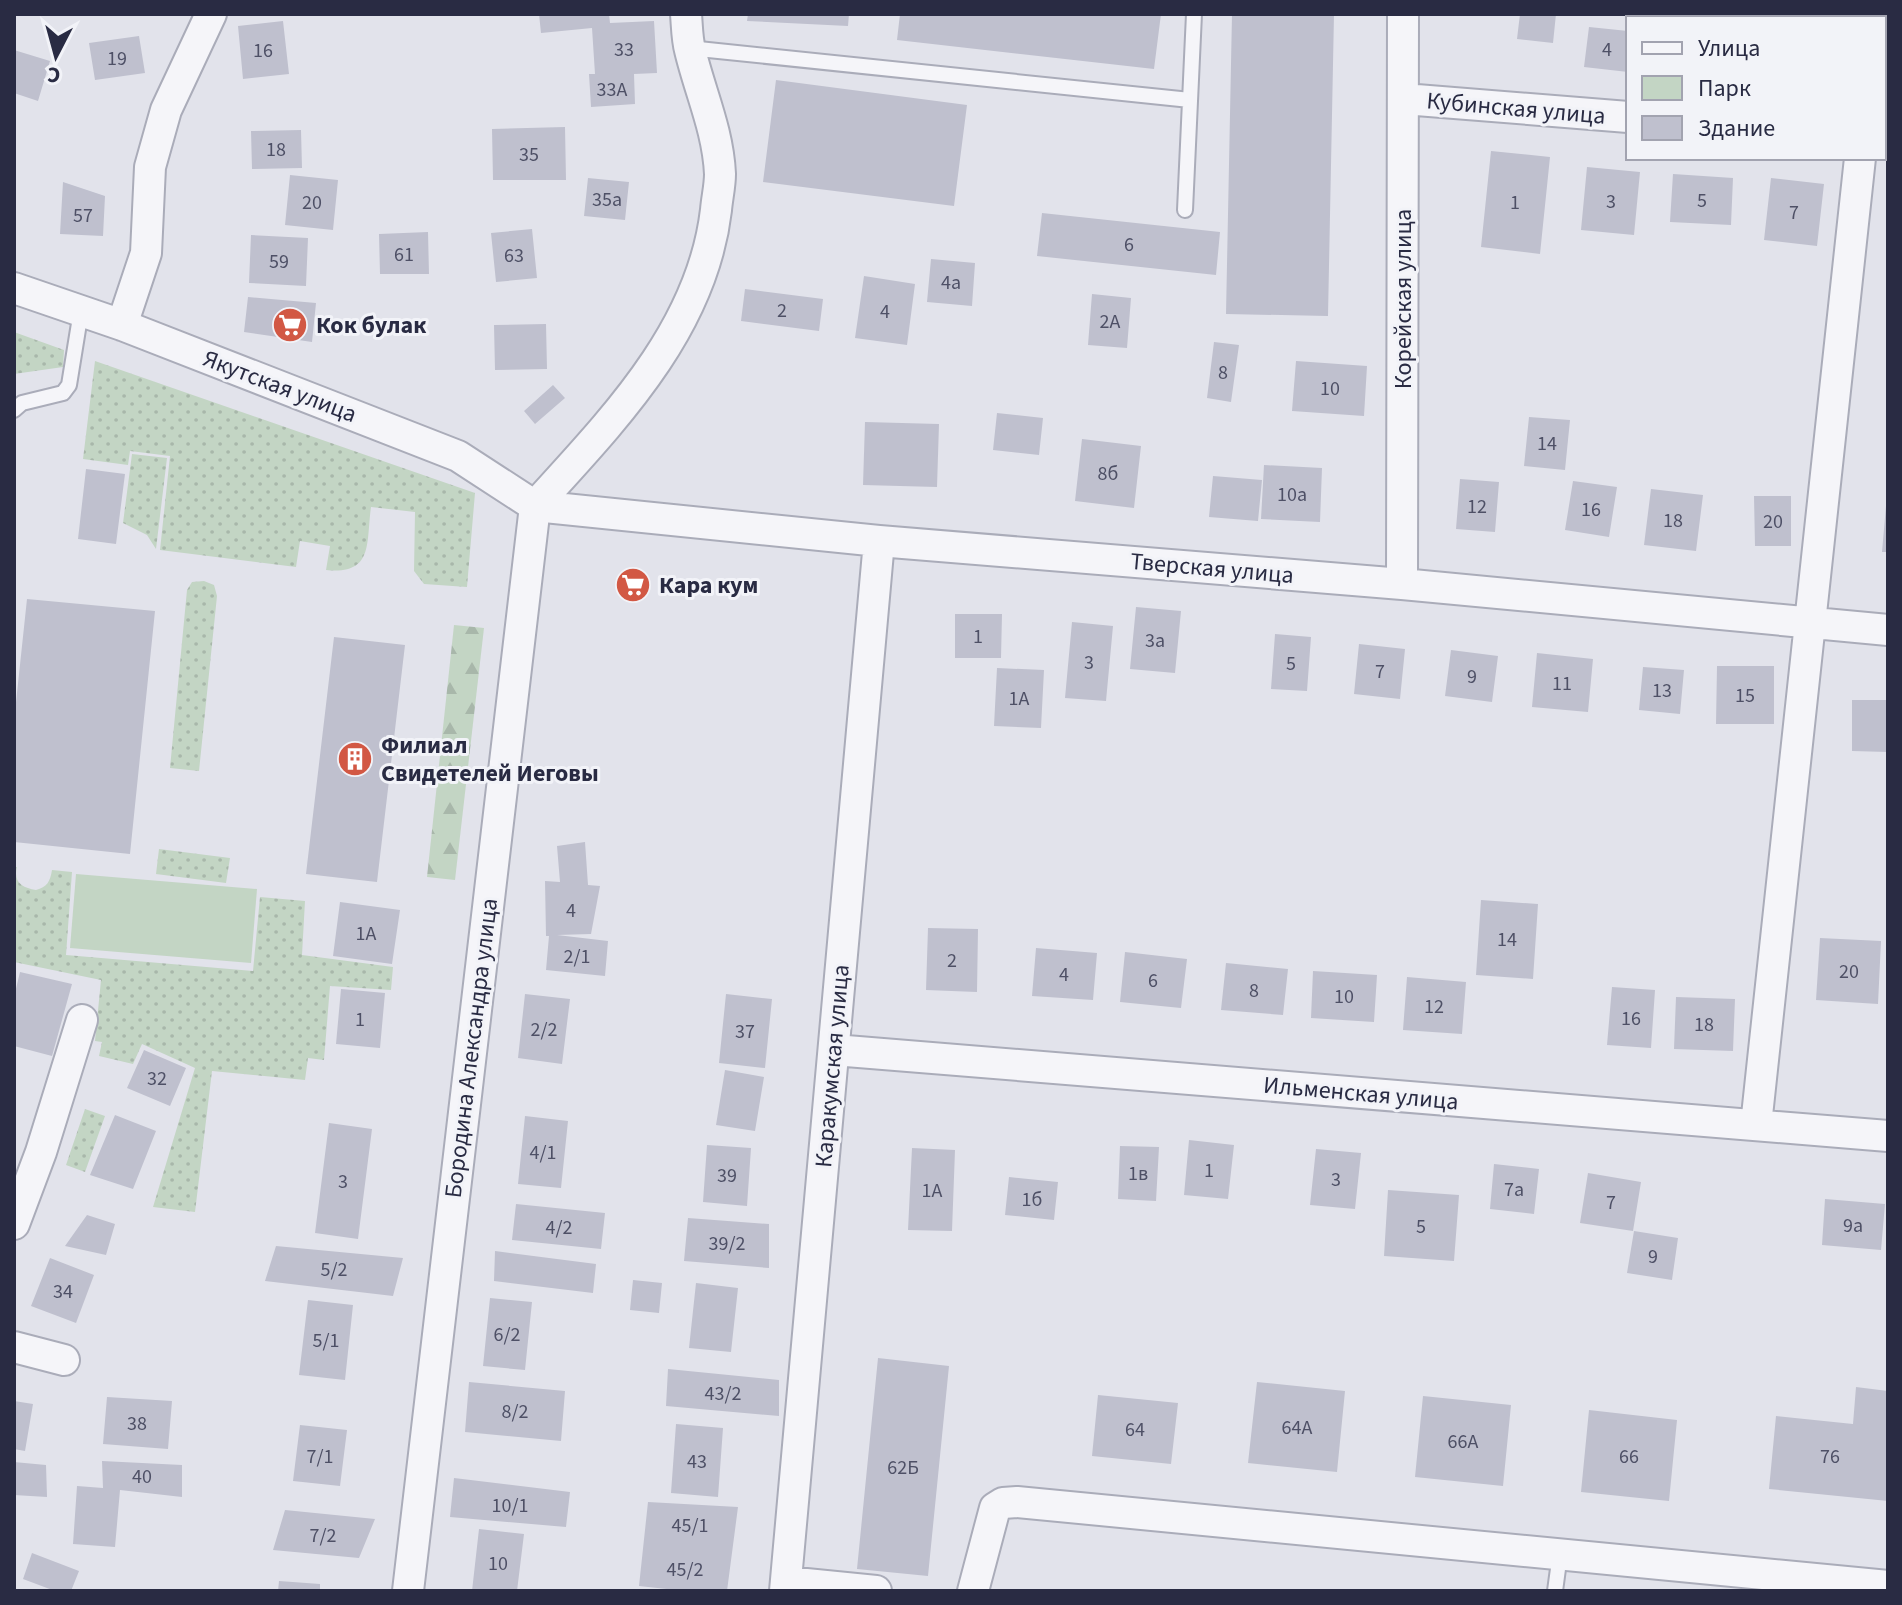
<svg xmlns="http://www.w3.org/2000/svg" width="1902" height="1605" viewBox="0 0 1902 1605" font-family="'Source Sans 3',sans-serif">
<defs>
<pattern id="grass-dots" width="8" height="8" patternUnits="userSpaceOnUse" patternTransform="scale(2)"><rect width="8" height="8" fill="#c3d5c4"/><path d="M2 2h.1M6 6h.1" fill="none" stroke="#a8b7aa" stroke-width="1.8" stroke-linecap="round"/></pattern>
<pattern id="forest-firs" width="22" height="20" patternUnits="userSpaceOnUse" patternTransform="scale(2)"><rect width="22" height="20" fill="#c3d5c4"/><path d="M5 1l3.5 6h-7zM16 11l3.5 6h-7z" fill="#a8b7aa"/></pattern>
</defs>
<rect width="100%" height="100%" fill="#e2e3eb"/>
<path fill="url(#grass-dots)" d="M14 332 64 350 63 367 14 374Z
M95 361 475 493 467 587 424 584 414 571 415 512 371 507C366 543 374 575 326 570L330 546 300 541 296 567 160 550 170 456 130 451 128 465 83 459Z
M132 454 167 458 156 549 147 535 123 523Z
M204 581 214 585 217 596 199 771 170 768 187 590 192 582Z
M159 849 230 858 226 883 156 874Z
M14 867H17C13 882 22 888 36 890 47 887 50 882 52 870L72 872 66 955 253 971 260 897 305 901 302 955 393 967 391 990 330 986 324 1060 308 1058 305 1080 212 1071 195 1212 153 1207 195 1068 142 1044 133 1064 99 1056 102 1042 95 1041 101 980 14 962Z
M85 1109 105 1116 85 1172 66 1165Z"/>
<path fill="url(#forest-firs)" d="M454 625 484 628 455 880 427 877Z"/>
<path fill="#c3d5c4" d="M76 874 257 889 251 963 70 948Z"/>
<path fill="#bfc0ce" d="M539 14H609L610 23 654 21 657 73 634 74 635 104 591 107 589 74H595L592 28 541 33Z
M748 14H849L848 26 747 21Z
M900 14H1161L1154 69 897 40Z
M1232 14H1334L1328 316 1226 314Z
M1520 14H1556L1553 43 1517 39Z
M283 21 289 74 243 79 238 26Z
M1589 27 1628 31V72L1584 67Z
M139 36 145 73 95 80 89 43Z
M14 50 50 61 38 101 14 93Z
M776 80 967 105 954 206 763 182Z
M565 127 566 180H493L492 129Z
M301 130 302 168 252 169 251 131Z
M1491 151 1550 157 1540 254 1481 247Z
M1587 167 1640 172 1634 235 1581 230Z
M1673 174 1733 178 1731 225 1670 222Z
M290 175 338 180 333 230 285 225Z
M588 178 629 182 625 220 584 216Z
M1771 178 1824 184 1817 246 1764 240Z
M63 182 105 196 103 236 60 234Z
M1042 213 1220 232 1216 275 1037 256Z
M532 229 537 278 496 282 491 233Z
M428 232 429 274H380L379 234Z
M251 235 308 238 306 286 249 283Z
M931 259 975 263 972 306 927 302Z
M864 276 915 284 907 345 855 338Z
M745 289 823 299 819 331 741 321Z
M1092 294 1131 298 1127 348 1088 345Z
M248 297 316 303 312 342 244 332Z
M546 324 547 369 495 370 494 325Z
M1214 342 1239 345 1231 402 1207 398Z
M1296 361 1367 366 1364 416 1292 411Z
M553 385 565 398 535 424 524 411Z
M997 413 1043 418 1039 455 993 450Z
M1529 417 1570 420 1565 470 1524 466Z
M865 422 939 424 937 487 863 485Z
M1082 439 1141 446 1134 508 1075 501Z
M1264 465 1322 468 1320 522 1261 519Z
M86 469 125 474 116 544 78 539Z
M1213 476 1262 480 1258 521 1209 517Z
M1460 479 1499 482 1495 532 1456 529Z
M1573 481 1617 487 1609 537 1565 530Z
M1651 489 1703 495 1696 551 1644 545Z
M1754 496H1791V546H1755Z
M1886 506H1888V552H1882Z
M27 599 155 611 130 854 14 842V721Z
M1136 607 1181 611 1175 673 1130 669Z
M955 614H1002L1001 658H955Z
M1072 622 1113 626 1106 701 1065 698Z
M1275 634 1311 637 1307 691 1271 689Z
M334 637 405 645 377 882 306 874Z
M1359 644 1405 649 1400 699 1354 694Z
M1451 650 1498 656 1492 702 1445 696Z
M1537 653 1593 659 1588 712 1532 707Z
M1717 666H1774V724H1716Z
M1643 667 1684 670 1680 714 1639 710Z
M997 668 1044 670 1041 728 994 726Z
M1852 700H1888V752L1852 751Z
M585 842 588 885 600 886 591 934 557 935 608 941 605 976 546 970 549 936H546L545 881 560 882 557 846Z
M1481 900 1538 904 1533 979 1476 975Z
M340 902 400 910 392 964 333 956Z
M928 928 978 929 977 992 926 990Z
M1820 938 1881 941 1878 1004 1816 1000Z
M1036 948 1097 953 1093 1000 1032 996Z
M1125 952 1187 959 1181 1008 1120 1002Z
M1226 963 1288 969 1283 1015 1221 1010Z
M1313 971 1377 975 1374 1022 1311 1018Z
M20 972 72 984 52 1056 14 1046V997Z
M1407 977 1466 982 1462 1034 1403 1030Z
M1612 987 1655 990 1651 1048 1607 1045Z
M341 989 385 993 380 1048 336 1044Z
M525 994 570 999 562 1064 518 1058Z
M726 994 772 999 765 1068 719 1063Z
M1676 997 1735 999 1733 1051 1674 1049Z
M144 1050 186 1068 170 1106 127 1088Z
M725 1070 764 1077 755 1131 716 1125Z
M115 1115 156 1131 133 1189 90 1175Z
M525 1116 568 1121 561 1188 518 1184Z
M329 1123 372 1129 358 1239 315 1233Z
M1189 1140 1234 1145 1228 1199 1184 1195Z
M707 1145 751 1148 747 1206 703 1202Z
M1120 1146 1159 1147 1156 1201 1118 1199Z
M912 1148 955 1150 952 1231 908 1230Z
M1316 1149 1361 1153 1355 1209 1310 1205Z
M1494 1164 1539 1169 1534 1214 1490 1209Z
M1588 1173 1641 1182 1633 1231 1580 1223Z
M1009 1177 1058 1182 1054 1220 1005 1215Z
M1388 1190 1459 1195 1454 1261 1384 1256Z
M1825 1199 1885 1204 1881 1250 1822 1245Z
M516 1204 605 1213 601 1249 512 1240Z
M87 1215 115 1224 106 1255 65 1246Z
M688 1218 769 1224V1268L684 1261Z
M1634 1231 1678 1238 1672 1280 1627 1273Z
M276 1246 403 1258 393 1296 265 1281Z
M495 1251 596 1264 593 1293 494 1281Z
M50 1258 94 1275 76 1323 31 1306Z
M633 1280 662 1283 659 1313 630 1310Z
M696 1283 738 1288 731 1352 689 1348Z
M490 1298 532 1302 525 1370 483 1366Z
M308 1300 353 1305 345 1380 299 1375Z
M878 1358 949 1366 928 1576 857 1569Z
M668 1369 779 1380V1416L666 1406Z
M469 1382 565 1391 561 1441 465 1432Z
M1257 1382 1345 1391 1337 1472 1248 1463Z
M1856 1387 1888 1391V1501L1769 1489 1776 1416 1853 1424Z
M1098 1395 1178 1403 1171 1464 1092 1456Z
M1423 1396 1511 1405 1503 1486 1415 1477Z
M107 1397 172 1401 168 1449 103 1444Z
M14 1401 33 1404 25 1451 14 1449Z
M1589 1410 1677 1420 1669 1501 1581 1492Z
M676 1424 723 1428 718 1497 671 1493Z
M300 1425 347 1430 340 1486 293 1481Z
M102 1461 182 1465V1497L120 1490 115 1547 73 1544 77 1486 103 1488Z
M14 1462 46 1465 47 1497 14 1495Z
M454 1478 570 1492 566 1527 450 1517Z
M648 1502 738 1507 727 1591H685L639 1586Z
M285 1510 375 1519 359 1558 273 1550Z
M479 1529 524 1534 517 1591H472Z
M32 1553 79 1571 71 1591H55L23 1579Z
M279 1581 320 1584V1591H278Z"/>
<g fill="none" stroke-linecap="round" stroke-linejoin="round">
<g stroke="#aaacb9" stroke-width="18">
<path id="service" d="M689 48 1190 100
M1185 210 1194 14
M14 410 22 403 63 393 69 385 81 311
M1555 1591 1560 1554"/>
</g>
<g stroke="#aaacb9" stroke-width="34">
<path id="minor" d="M1873 18V14
M1404 99 1628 117
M1884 138H1888
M14 288 122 325 458 456 535 506 879 541 1402 584 1888 630
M122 325 146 253 150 167 166 110 211 14
M535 506C613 420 702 330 716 210 717 198 720 186 720 174 718 130 700 92 690 50 687 39 687 26 686 14
M1402 584 1403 14
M834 1050 1888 1136
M1756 1125 1860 158
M14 1224 41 1152 82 1020
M14 1347 64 1360
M786 1582 876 1591
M408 1591 535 506
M785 1591 879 541
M973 1591 995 1508 1003 1503 1017 1502 1888 1586"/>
</g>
<use href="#service" stroke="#f5f5f9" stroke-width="14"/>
<use href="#minor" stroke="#f5f5f9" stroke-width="30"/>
</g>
<defs>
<g id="supermarket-disc" transform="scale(1.8)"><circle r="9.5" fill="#d25844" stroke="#f2f3f8"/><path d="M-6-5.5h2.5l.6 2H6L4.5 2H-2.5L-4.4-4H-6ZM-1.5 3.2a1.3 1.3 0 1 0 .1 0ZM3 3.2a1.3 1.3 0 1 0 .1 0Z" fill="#fff"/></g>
<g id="building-disc" transform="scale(1.8)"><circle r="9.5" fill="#d25844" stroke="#f2f3f8"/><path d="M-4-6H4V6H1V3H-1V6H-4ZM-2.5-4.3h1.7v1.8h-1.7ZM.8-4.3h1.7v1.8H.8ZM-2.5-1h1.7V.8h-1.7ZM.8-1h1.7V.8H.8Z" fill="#fff"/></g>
</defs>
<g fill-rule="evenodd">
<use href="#supermarket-disc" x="290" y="325"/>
<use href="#supermarket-disc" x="633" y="585"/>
<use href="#building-disc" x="355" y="759"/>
</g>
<g text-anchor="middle" stroke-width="6" stroke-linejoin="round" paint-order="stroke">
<g font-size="20" fill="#4e5066">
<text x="624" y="56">33</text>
<text x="1607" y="56">4</text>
<text x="263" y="57">16</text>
<text x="117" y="65">19</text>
<text x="612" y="96">33А</text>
<text x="276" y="156">18</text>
<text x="529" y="161">35</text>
<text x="607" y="206">35а</text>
<text x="1702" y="207">5</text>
<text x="1611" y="208">3</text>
<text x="312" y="209">20</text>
<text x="1515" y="209">1</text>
<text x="1794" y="219">7</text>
<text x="83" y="222">57</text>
<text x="1129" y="251">6</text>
<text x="404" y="261">61</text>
<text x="514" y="262">63</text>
<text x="279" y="268">59</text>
<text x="951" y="289">4а</text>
<text x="782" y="317">2</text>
<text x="885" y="318">4</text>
<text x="1110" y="328">2А</text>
<text x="1223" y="379">8</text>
<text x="1330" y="395">10</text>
<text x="1547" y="450">14</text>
<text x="1108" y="480">8б</text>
<text x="1292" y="501">10а</text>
<text x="1477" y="513">12</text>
<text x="1591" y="516">16</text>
<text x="1673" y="527">18</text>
<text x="1773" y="528">20</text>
<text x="978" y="643">1</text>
<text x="1155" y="647">3а</text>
<text x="1089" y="669">3</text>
<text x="1291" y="670">5</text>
<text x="1380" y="678">7</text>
<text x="1472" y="683">9</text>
<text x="1562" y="690">11</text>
<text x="1662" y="697">13</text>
<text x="1745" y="702">15</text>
<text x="1019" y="705">1А</text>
<text x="571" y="917">4</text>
<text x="366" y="940">1А</text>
<text x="1507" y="946">14</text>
<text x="577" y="963">2/1</text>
<text x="952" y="967">2</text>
<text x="1849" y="978">20</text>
<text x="1064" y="981">4</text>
<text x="1153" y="987">6</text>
<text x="1254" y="997">8</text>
<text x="1344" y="1003">10</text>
<text x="1434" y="1013">12</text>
<text x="1631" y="1025">16</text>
<text x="360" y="1026">1</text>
<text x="1704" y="1031">18</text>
<text x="544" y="1036">2/2</text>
<text x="745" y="1038">37</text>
<text x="157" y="1085">32</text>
<text x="543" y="1159">4/1</text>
<text x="1209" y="1177">1</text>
<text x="1138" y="1180">1в</text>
<text x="727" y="1182">39</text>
<text x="1336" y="1186">3</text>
<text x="343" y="1188">3</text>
<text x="1514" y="1196">7а</text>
<text x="932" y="1197">1А</text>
<text x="1032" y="1206">1б</text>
<text x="1611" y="1209">7</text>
<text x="1853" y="1232">9а</text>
<text x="1421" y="1233">5</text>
<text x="559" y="1234">4/2</text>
<text x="727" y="1250">39/2</text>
<text x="1653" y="1263">9</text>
<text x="334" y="1276">5/2</text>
<text x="63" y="1298">34</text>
<text x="507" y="1341">6/2</text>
<text x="326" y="1347">5/1</text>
<text x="723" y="1400">43/2</text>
<text x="515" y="1418">8/2</text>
<text x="137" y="1430">38</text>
<text x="1297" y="1434">64А</text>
<text x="1135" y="1436">64</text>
<text x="1463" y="1448">66А</text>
<text x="320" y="1463">7/1</text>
<text x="1629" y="1463">66</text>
<text x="1830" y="1463">76</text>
<text x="697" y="1468">43</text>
<text x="903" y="1474">62Б</text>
<text x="142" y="1483">40</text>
<text x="510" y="1512">10/1</text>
<text x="690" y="1532">45/1</text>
<text x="323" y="1542">7/2</text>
<text x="498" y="1570">10</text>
<text x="685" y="1576">45/2</text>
</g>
<g font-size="24" fill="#292b43" stroke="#f2f3f8">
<text transform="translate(1516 108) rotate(5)" y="8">Кубинская улица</text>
<text transform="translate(1403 299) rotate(-90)" y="8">Корейская улица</text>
<text transform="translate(280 386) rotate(21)" y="8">Якутская улица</text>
<text transform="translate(1212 568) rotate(5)" y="8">Тверская улица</text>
<text transform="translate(471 1048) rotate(-83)" y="8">Бородина Александра улица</text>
<text transform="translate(832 1066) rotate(-85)" y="8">Каракумская улица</text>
<text transform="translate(1361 1093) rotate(5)" y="8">Ильменская улица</text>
</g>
<g font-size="24" font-weight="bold" fill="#292b43" stroke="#f2f3f8" text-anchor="start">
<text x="316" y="333">Кок булак</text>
<text x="659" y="593">Кара кум</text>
<text x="381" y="753">Филиал<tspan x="381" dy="28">Свидетелей Иеговы</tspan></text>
</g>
</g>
<rect width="1902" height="1605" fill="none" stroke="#292b43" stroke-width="32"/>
<rect x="1626" y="16" width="260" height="144" fill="#f2f3f8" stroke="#a2a3b0" stroke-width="2"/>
<rect x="1642" y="42" width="40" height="12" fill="#f5f5f9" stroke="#a2a3b0" stroke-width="2"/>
<text x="1698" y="56" font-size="24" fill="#292b43">Улица</text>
<rect x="1642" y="76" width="40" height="24" fill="#c3d5c4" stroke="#a2a3b0" stroke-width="2"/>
<text x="1698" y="96" font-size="24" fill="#292b43">Парк</text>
<rect x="1642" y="116" width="40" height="24" fill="#bfc0ce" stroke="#a2a3b0" stroke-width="2"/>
<text x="1698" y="136" font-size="24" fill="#292b43">Здание</text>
<g transform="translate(56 56) rotate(186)" stroke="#f2f3f8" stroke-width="6" paint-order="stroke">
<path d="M0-6L14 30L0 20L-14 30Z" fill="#292b43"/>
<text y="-12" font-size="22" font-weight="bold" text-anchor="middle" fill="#292b43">С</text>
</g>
</svg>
